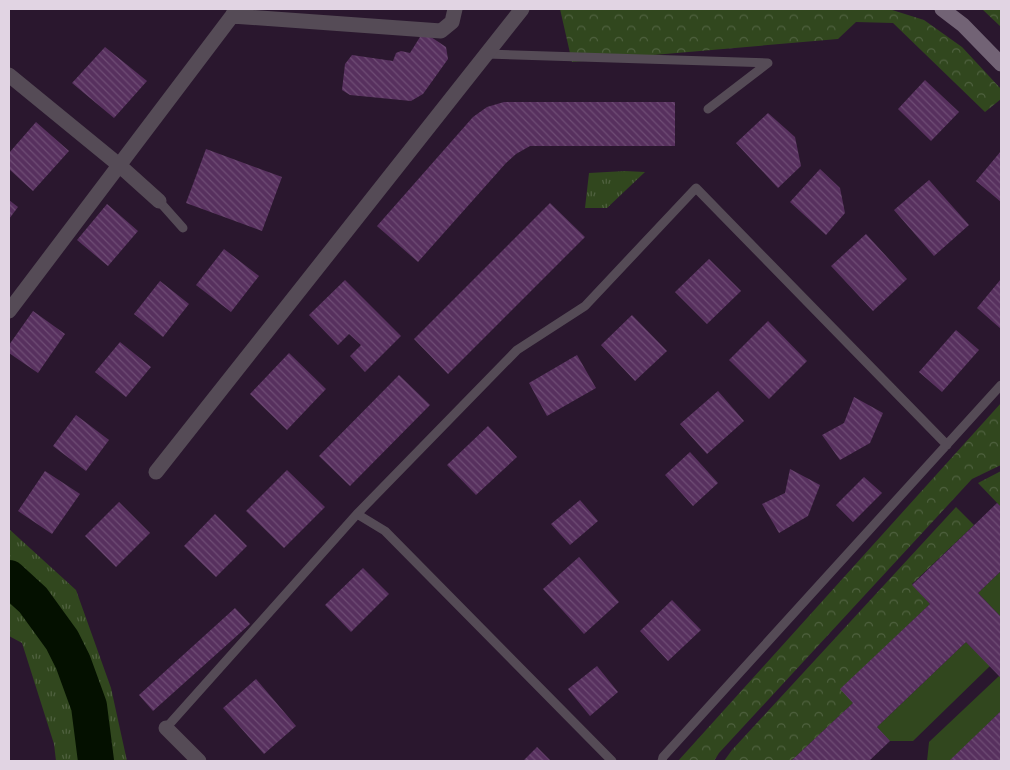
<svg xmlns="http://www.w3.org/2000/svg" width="1010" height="770" viewBox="0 0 1010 770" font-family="'PT Sans',sans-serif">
<defs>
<pattern id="forest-crowns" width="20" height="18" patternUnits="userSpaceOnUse" patternTransform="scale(1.25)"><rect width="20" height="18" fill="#31471e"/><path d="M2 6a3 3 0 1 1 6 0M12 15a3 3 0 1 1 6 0" fill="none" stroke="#4f613f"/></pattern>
<pattern id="park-tufts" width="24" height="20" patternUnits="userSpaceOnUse" patternTransform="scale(1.25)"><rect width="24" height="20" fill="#31471e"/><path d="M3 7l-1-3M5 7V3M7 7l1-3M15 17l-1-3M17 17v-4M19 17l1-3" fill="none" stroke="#4f613f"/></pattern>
<pattern id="building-back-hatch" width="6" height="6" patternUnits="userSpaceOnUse" patternTransform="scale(1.25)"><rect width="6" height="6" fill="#57305e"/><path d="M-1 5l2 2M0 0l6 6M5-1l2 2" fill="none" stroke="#6f4d75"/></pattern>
</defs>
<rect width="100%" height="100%" fill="#2a172e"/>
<path fill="#31471e" d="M1001 571V617L978 593Z
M966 642 990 666 913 741H890L877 727Z
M999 676 1001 678V711L950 761H927L929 742Z"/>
<path fill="url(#forest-crowns)" d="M560 9H889L924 20 962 47 1001 89V99L985 112 893 23 856 22 838 39 572 62Z
M982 9H1001V27Z
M1001 403V465L972 479 719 753 714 761H678Z
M1001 471V507L978 483Z
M956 507 974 525 912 584 930 604 841 689 853 703 791 761H724L732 750Z"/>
<path fill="url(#park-tufts)" d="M625 171 645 172 607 208H585L589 173Z
M9 529 76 590 111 688 127 761H56L54 744 22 643 9 636Z"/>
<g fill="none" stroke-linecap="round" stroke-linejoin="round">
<path stroke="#041000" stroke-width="36" d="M9 578 33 600 62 640 73 662 89 706 96 761"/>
</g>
<path fill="url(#building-back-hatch)" d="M428 35 446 47 448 59 423 94 411 101 350 95 342 90 345 64 352 55 393 61 396 53 401 51 410 53 420 37Z
M105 47 147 81 114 118 72 83Z
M925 80 959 112 931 141 898 109Z
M504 102H675V146H530L516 154 506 163 418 262 377 226 473 117 487 107Z
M768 113 795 137 801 166 778 188 736 143Z
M36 122 69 151 33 191 9 169V153Z
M206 149 282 177 262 231 186 203Z
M1001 151V202L976 181Z
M820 169 840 188 845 213 826 235 790 202Z
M929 180 969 225 934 256 894 210Z
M9 200 18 207 9 219Z
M550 203 585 237 448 374 414 339Z
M107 204 138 231 108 266 77 240Z
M866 234 907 279 873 311 831 266Z
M224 249 259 276 231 312 196 285Z
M709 259 741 291 707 324 675 292Z
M1001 279V329L977 308Z
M345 280 401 336 365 372 350 356 361 345 349 334 338 345 309 315Z
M160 281 189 304 163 337 134 314Z
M33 311 65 334 38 373 9 353V345Z
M632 315 667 351 635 381 601 345Z
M768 321 807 361 769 399 729 360Z
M956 330 979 350 942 392 919 372Z
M120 342 151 367 126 397 95 372Z
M289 353 326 389 287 430 250 394Z
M577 355 596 388 547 416 529 383Z
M399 375 430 405 350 486 319 456Z
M718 391 744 421 707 454 680 424Z
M854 397 883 413 870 443 840 460 822 435 844 423Z
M76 415 109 440 86 471 53 446Z
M488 426 517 457 476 495 447 465Z
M690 452 718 483 693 506 665 475Z
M790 469 820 485 808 516 779 533 762 504 785 493Z
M287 470 325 507 284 548 246 511Z
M45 471 80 494 52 534 18 511Z
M864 477 882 493 853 522 836 505Z
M580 500 598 521 570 545 551 524Z
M119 502 150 533 116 567 85 536Z
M997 503 1001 507V571L978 593 1001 617V678L966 642 877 727 890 741 869 761H791L853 703 840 689 930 604 912 585Z
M215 514 247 546 216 577 184 546Z
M579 557 619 602 584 634 543 589Z
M363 568 389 594 351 632 325 605Z
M672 600 701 630 668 661 640 631Z
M235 608 250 624 153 711 139 695Z
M597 666 618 692 590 716 568 689Z
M256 679 296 726 264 754 223 708Z
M1001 711V761H949Z
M537 747 551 761H523Z"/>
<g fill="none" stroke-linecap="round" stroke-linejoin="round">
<path stroke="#554b56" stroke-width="9" d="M487 54 768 63 708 109
M159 201 183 228
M357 514 385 531 612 761
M166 728 357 514 517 350 585 306 696 188 947 445
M662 761 663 757 1001 385"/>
<path stroke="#554b56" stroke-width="15" d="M232 16 441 31 452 22 455 9
M9 75 119 165 159 201
M9 311 232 16 236 9
M156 472 522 9
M166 728 199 761"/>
<path stroke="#726375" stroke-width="15" d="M942 9 963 25 1001 64"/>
</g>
<rect width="1010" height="770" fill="none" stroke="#e1d4e3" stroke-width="20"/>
</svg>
